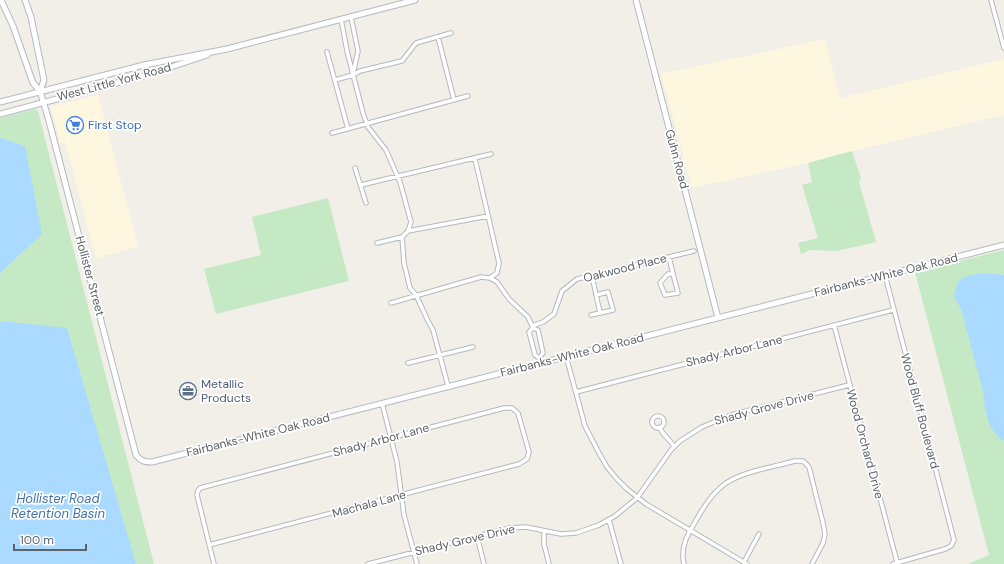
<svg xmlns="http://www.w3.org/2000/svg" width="1004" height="564" viewBox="0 0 1004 564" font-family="'DM Sans',sans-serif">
<rect width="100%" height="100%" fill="#f1efe8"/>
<path fill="#fef7e0" d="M825 39 840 98 1004 59V115L852 151 808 163 692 188 661 74Z
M98 95 138 247 96 258 65 142 60 143 51 107Z"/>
<path fill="#c5e8c5" d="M35 109 38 111 154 564H0V118Z
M852 151 861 178 859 182 876 242 836 251 810 250 801 254 798 243 818 238 802 185 812 182 808 163Z
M328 198 349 281 216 314 204 269 261 255 252 217Z
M1004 250V564H968L989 555 915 272Z"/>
<path fill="#aadaff" d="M0 138 25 146 42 234 0 273Z
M985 273 1004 275V441L999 438 990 426 985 409 983 391 961 309 954 296C958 275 965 276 985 273Z
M0 321 67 328 136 564H0Z"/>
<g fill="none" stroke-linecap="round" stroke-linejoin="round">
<g stroke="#b5b8bc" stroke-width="5.5">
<path id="street" d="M991 0 1004 48
M351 17 358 51 353 74
M341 19 347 51 363 113 368 127 386 150 400 182 411 222 408 231
M438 37 454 100
M327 52 348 129
M335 80 353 75 360 71 402 61 416 43 451 33
M332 133 468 96
M475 159 499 263 497 273 490 278
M355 168 366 203
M361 185 491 154
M402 237 404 263 410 288 416 295 428 321 433 330 448 386
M377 243 402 237 408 231 488 216
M669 257 673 274
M668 274H673L678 293 665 295 660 283Z
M885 275 954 540 951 546 945 549 893 564
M592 276 600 313
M391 303 481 277 490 278 497 282 509 299 528 317 533 328 538 330 543 353 539 358
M591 315 613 310 608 292 596 295
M834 325 897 562
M532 326 543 322 554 314 562 291 577 279 694 251
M533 328 529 332 535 355 540 359
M566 356 585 426 599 453 607 467 617 479 627 489 646 504 747 564
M408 363 473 347
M576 392 893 310
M382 403 397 462 404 515 417 564
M652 422a6 6 0 1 1 12 0a6 6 0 1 1-12 0Z
M660 427 662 432 674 446
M609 520 621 564
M544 531V544L549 564
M477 536 484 564
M209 545 519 464 527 459 529 452 518 413 512 408H504L200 488 198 491 197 495 214 564
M744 562 759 534
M368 564 510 528 526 527 561 534 576 533 599 525 615 516 637 498 671 450 680 441 702 427 731 415 849 385
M684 564C680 549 686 536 694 524 701 511 709 497 721 487 737 472 774 467 795 461H803L809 467 823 523 825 534 823 543 812 564"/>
</g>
<g stroke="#b6babf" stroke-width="7">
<path id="secondary" d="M1 0 13 26 33 83 40 91 49 121 136 455C141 461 144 462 152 462L1004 245
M25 0 31 17 44 80 40 91
M636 0 718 318
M0 102 144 65 227 49 415 0
M0 114 147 75 207 55"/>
</g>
<use href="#street" stroke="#fff" stroke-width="3.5"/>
<use href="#secondary" stroke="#fff" stroke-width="5"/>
</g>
<defs>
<g id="supermarket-ring" transform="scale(0.9)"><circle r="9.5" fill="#fff" stroke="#3f7fe0" stroke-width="1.5"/><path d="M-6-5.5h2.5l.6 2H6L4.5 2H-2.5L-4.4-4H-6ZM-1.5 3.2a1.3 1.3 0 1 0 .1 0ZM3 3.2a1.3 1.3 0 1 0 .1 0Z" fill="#3f7fe0"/></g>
<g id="office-ring" transform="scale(0.9)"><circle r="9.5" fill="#fff" stroke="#5c6f8a" stroke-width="1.5"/><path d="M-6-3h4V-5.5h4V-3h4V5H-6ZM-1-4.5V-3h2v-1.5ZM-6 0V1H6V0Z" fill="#5c6f8a"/></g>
</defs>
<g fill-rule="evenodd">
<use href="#supermarket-ring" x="75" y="125"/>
<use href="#office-ring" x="188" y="391"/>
</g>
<g text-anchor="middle" stroke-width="3.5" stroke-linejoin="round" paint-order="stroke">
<g font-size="12" fill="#5f6368" stroke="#fff">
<text transform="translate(114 82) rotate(-15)" y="4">West Little York Road</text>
<text transform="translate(677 159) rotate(75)" y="4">Guhn Road</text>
<text transform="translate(625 268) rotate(-14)" y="4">Oakwood Place</text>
<text transform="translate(886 275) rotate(-14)" y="4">Fairbanks-White Oak Road</text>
<text transform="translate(90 276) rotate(75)" y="4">Hollister Street</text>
<text transform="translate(734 351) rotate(-14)" y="4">Shady Arbor Lane</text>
<text transform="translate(572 355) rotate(-14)" y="4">Fairbanks-White Oak Road</text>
<text transform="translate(764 408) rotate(-15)" y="4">Shady Grove Drive</text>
<text transform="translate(920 411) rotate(75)" y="4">Wood Bluff Boulevard</text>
<text transform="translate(258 435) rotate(-14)" y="4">Fairbanks-White Oak Road</text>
<text transform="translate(381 440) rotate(-15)" y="4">Shady Arbor Lane</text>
<text transform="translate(865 444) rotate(75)" y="4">Wood Orchard Drive</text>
<text transform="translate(369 504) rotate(-15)" y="4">Machala Lane</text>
<text transform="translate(465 540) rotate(-13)" y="4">Shady Grove Drive</text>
</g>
<g font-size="12" fill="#366cbe" stroke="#fff" text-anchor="start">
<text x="88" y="129">First Stop</text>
</g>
<g font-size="12" fill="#4e5e75" stroke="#fff" text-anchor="start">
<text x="201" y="388">Metallic<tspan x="201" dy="14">Products</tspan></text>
</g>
<g font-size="13" font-style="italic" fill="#4174aa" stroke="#fff">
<text x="58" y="503">Hollister Road<tspan x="58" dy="15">Retention Basin</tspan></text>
</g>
</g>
<path d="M14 544v6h72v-6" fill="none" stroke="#5f6368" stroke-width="2"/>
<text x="20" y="544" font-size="12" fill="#5f6368" stroke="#ffffff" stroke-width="3" paint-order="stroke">100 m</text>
</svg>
